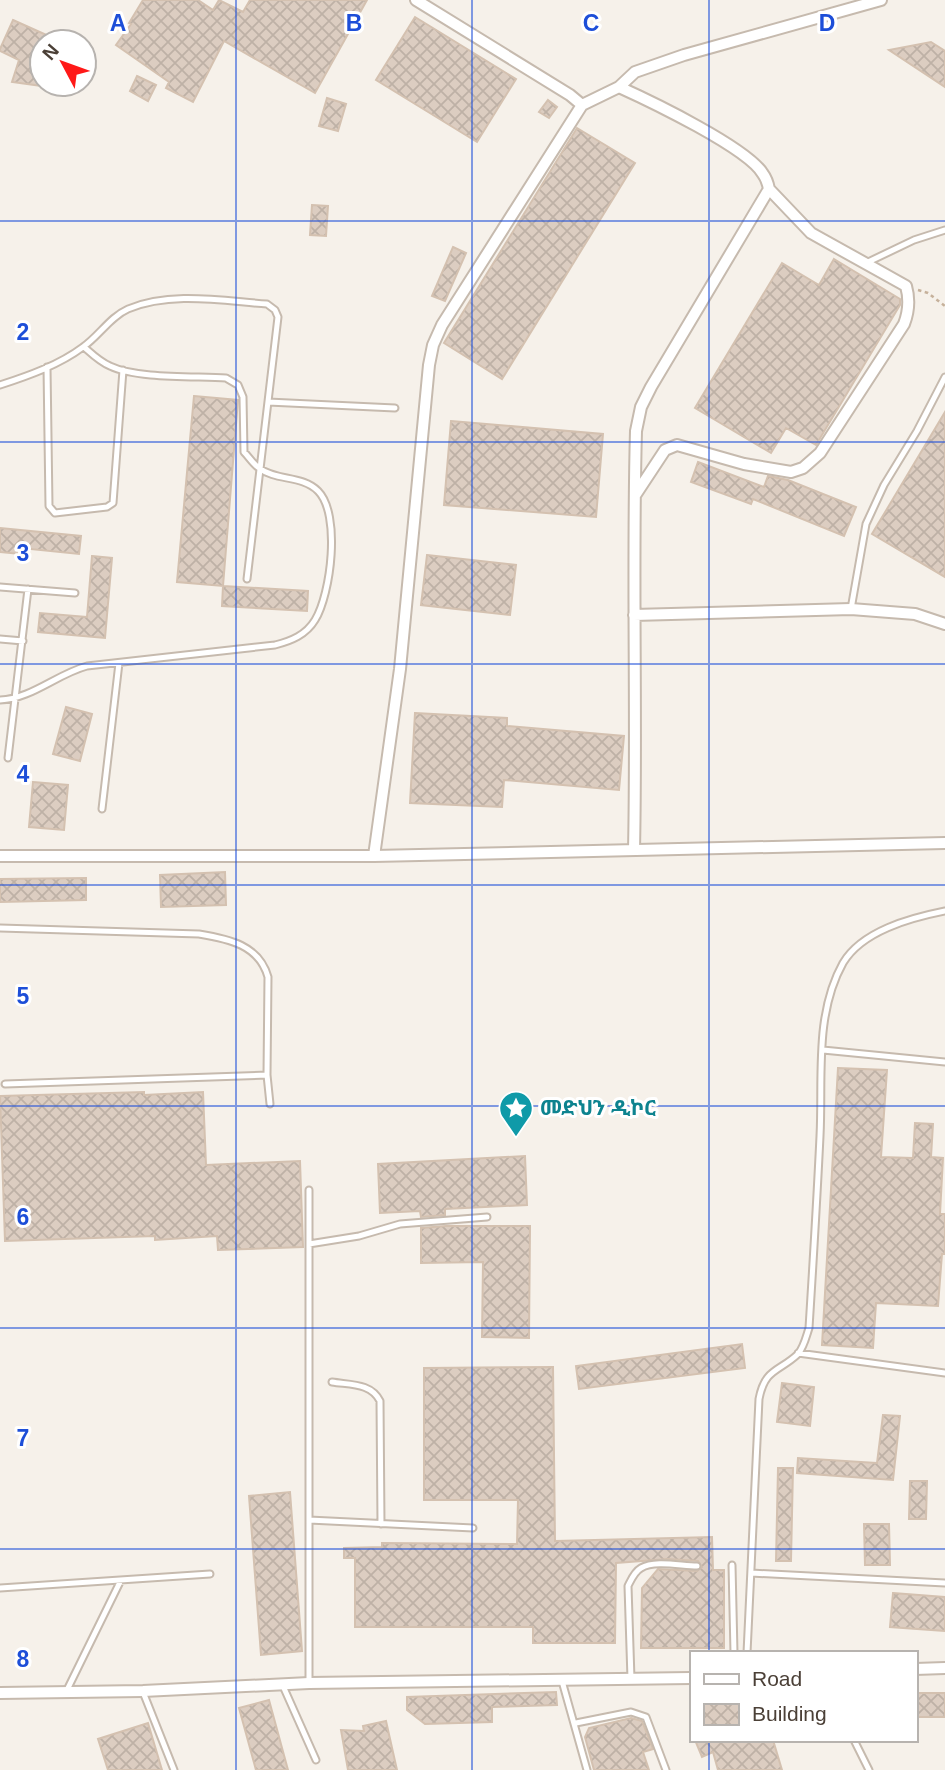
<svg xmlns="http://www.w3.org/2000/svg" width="945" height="1770" viewBox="0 0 945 1770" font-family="Arial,'Noto Sans Ethiopic',sans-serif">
<defs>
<pattern id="building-cross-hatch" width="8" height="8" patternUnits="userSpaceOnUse" patternTransform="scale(1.75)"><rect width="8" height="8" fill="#dccdc1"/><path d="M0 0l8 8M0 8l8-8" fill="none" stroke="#beb1a6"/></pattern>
</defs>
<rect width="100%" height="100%" fill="#f6f1ea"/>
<path fill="url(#building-cross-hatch)" stroke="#d4c1b0" stroke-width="2" d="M143 0H198L213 10 219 0 243 12 250 0H367L315 93 224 41 193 102 166 88 169 82 116 45 131 24 129 23Z
M415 17 516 79 477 142 376 80Z
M13 20 62 42H42V86L12 82 19 60 0 51V49Z
M931 42 945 51V87L889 50Z
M137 76 156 85 148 101 130 91Z
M327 98 346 104 338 131 319 126Z
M548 100 557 107 549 118 539 112Z
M577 128 635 163 502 379 444 343Z
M312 205 328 206 326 236 310 235Z
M453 247 466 253 445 301 432 296Z
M834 259 900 299V305L816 445 786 428 771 453 695 408 782 263 819 285Z
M194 396 238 400 223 586 177 582Z
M945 412V577L872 534Z
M451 421 603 434 596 517 444 505Z
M698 462 764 487 768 476 788 480 856 507 844 536 753 499 751 504 691 482Z
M0 528 81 536 79 554 21 548 20 554 0 552Z
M427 555 516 565 510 615 421 605Z
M92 556 112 558 105 638 38 632 40 613 87 617Z
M223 586 308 591 307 611 222 606Z
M66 707 92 714 80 761 53 754Z
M415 713 507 718V726L624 736 619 790 504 780 502 807 410 803Z
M33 782 68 785 64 830 29 827Z
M225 872 226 905 161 907 160 875Z
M86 878V900L0 902V879Z
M838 1068 887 1070 881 1157 913 1158 915 1123 933 1124 931 1157 943 1158 940 1214H945V1254H942L938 1306 876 1303 873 1348 822 1345Z
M144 1092V1095L203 1092 206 1165 300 1161 303 1247 218 1250 217 1236 155 1240V1236L5 1241 0 1096Z
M525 1156 527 1205 445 1209V1215L421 1217 420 1211 380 1213 378 1164Z
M446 1226H530L529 1338 482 1337 483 1262 421 1263V1228Z
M742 1344 745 1368 579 1389 576 1366Z
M553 1367 555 1541 712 1537 713 1570H724V1648H641L642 1588 658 1569 697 1571 702 1567 698 1561 668 1559 616 1563 615 1643H533V1627H355V1558H344V1548L382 1547V1543L517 1544 518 1500H424V1368Z
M782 1383 814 1387 810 1426 777 1422Z
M883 1415 900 1416 893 1480 797 1473 798 1458 877 1463Z
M778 1468H793L791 1561H776Z
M910 1481H927L926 1519H909Z
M290 1492 302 1651 261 1655 249 1496Z
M864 1524H889L890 1565H865Z
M893 1593 945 1597V1631L890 1627Z
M556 1692 557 1705 492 1707V1722L425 1724 407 1710V1697Z
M915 1693H945V1717H915Z
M269 1700 288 1770H256L239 1708Z
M631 1718 642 1721 653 1749 643 1752 649 1770H594L585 1737 589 1728Z
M386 1721 397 1770H348L341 1730 364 1731 363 1726Z
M148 1723 162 1770H108L98 1739Z
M695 1740H773L782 1770H718L713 1752 702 1757Z"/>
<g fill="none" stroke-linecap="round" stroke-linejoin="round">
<g stroke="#c6baae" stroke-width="9">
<path id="lane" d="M866 263 914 240 945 230
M47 367 49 506 55 513 107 507 113 503 123 370
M0 385C28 376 59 365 83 347 99 336 110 317 128 309 171 291 223 301 267 304L275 310 278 317 247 579
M268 402 395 408
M0 587 75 593
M851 609 866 524 884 485 917 431 945 377
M0 639 23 641
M0 700C31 699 57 674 87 666L275 645C291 641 306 635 315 620 331 594 341 514 318 491 302 475 276 481 259 468 253 464 249 457 244 452L243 397 238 385 226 378C196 376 137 379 110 366 100 362 92 354 84 347
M8 758 28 589
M102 809 119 663
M0 928 199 934C229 939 259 945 268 977L267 1075 270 1104
M823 1050 945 1062
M5 1084 267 1075
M309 1190V1683
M309 1244 359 1236 400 1224 487 1217
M798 1353 945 1373
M332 1382C351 1385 371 1383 380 1401L381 1524
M309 1520 473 1528
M732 1565 734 1653
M751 1573 945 1583
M0 1588 210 1574
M747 1653 759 1399C765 1368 779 1372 798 1354 804 1347 806 1337 809 1328 813 1264 817 1200 820 1136 823 1079 814 1015 843 963 862 931 910 918 945 911
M631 1679 628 1586C631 1580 634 1572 641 1568 655 1560 681 1566 697 1566
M562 1681 587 1770
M283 1686 316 1760
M66 1692 121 1580
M143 1692 174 1770
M576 1723 631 1712 646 1717 666 1770
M854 1740 869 1770"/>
</g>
<g stroke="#c6baae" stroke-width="14">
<path id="street" d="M416 0 570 95 582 105 619 87C650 101 748 148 763 174 766 178 768 184 769 189L651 387 641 407 636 431C632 571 637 710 634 850
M619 87 635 72 684 55 881 0
M636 494 665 450 677 445 744 464 791 472 803 468 820 453 904 324C909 311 910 300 906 286L811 233 769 189
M634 615 851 609 915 614 945 624
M0 856H374L945 843
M374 856 400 669 429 365 433 345 442 325 582 105
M915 1669 945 1668
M0 1693 143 1691 309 1683 691 1678"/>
</g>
<path stroke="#c6b19b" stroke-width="2.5" stroke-dasharray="3.5 3.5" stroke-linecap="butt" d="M918 290 928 293 945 306"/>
<use href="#lane" stroke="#fff" stroke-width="5"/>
<use href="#street" stroke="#fff" stroke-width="10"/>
</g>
<path fill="none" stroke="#1d4ed8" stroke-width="2" stroke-opacity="0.55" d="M236 0V1770M472 0V1770M709 0V1653M0 221H945M0 442H945M0 664H945M0 885H945M0 1106H945M0 1328H945M0 1549H945M709 1740V1770"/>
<defs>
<g id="sight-pin" transform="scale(1.75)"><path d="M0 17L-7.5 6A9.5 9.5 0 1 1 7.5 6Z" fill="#0f9aa8" stroke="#fff"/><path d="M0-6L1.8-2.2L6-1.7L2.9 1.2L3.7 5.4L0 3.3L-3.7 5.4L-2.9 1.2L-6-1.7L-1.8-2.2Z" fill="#fff"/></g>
</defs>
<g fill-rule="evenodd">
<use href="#sight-pin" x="516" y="1108"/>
</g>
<g text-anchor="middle" stroke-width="6" stroke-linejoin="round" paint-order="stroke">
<g font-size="21" font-weight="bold" fill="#0d838f" stroke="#fff" text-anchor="start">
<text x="540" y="1115">መድህን ዲኮር</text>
</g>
</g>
<g font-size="23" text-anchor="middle" font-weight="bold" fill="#1d4ed8" stroke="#fff" stroke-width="6" stroke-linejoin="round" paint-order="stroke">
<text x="118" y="31">A</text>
<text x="354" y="31">B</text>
<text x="591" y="31">C</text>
<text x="827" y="31">D</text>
<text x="23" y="340">2</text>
<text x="23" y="561">3</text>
<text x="23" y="782">4</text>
<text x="23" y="1004">5</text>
<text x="23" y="1225">6</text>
<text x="23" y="1446">7</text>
<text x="23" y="1667">8</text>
</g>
<rect x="690" y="1651" width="228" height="91" fill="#ffffff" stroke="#b7b3af" stroke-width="2"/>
<rect x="704" y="1674" width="35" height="10" fill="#ffffff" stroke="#b7b3af" stroke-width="2"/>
<text x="752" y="1686" font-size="21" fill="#4b4037">Road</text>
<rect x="704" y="1704" width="35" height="21" fill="url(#building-cross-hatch)" stroke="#b7b3af" stroke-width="2"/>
<text x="752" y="1721" font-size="21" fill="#4b4037">Building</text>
<g transform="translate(63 63) rotate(311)"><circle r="33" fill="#ffffff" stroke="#b7b3af" stroke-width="2"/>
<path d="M0-5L12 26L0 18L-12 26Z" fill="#ff1918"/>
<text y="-10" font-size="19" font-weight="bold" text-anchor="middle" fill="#4b4037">N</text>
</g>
</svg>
